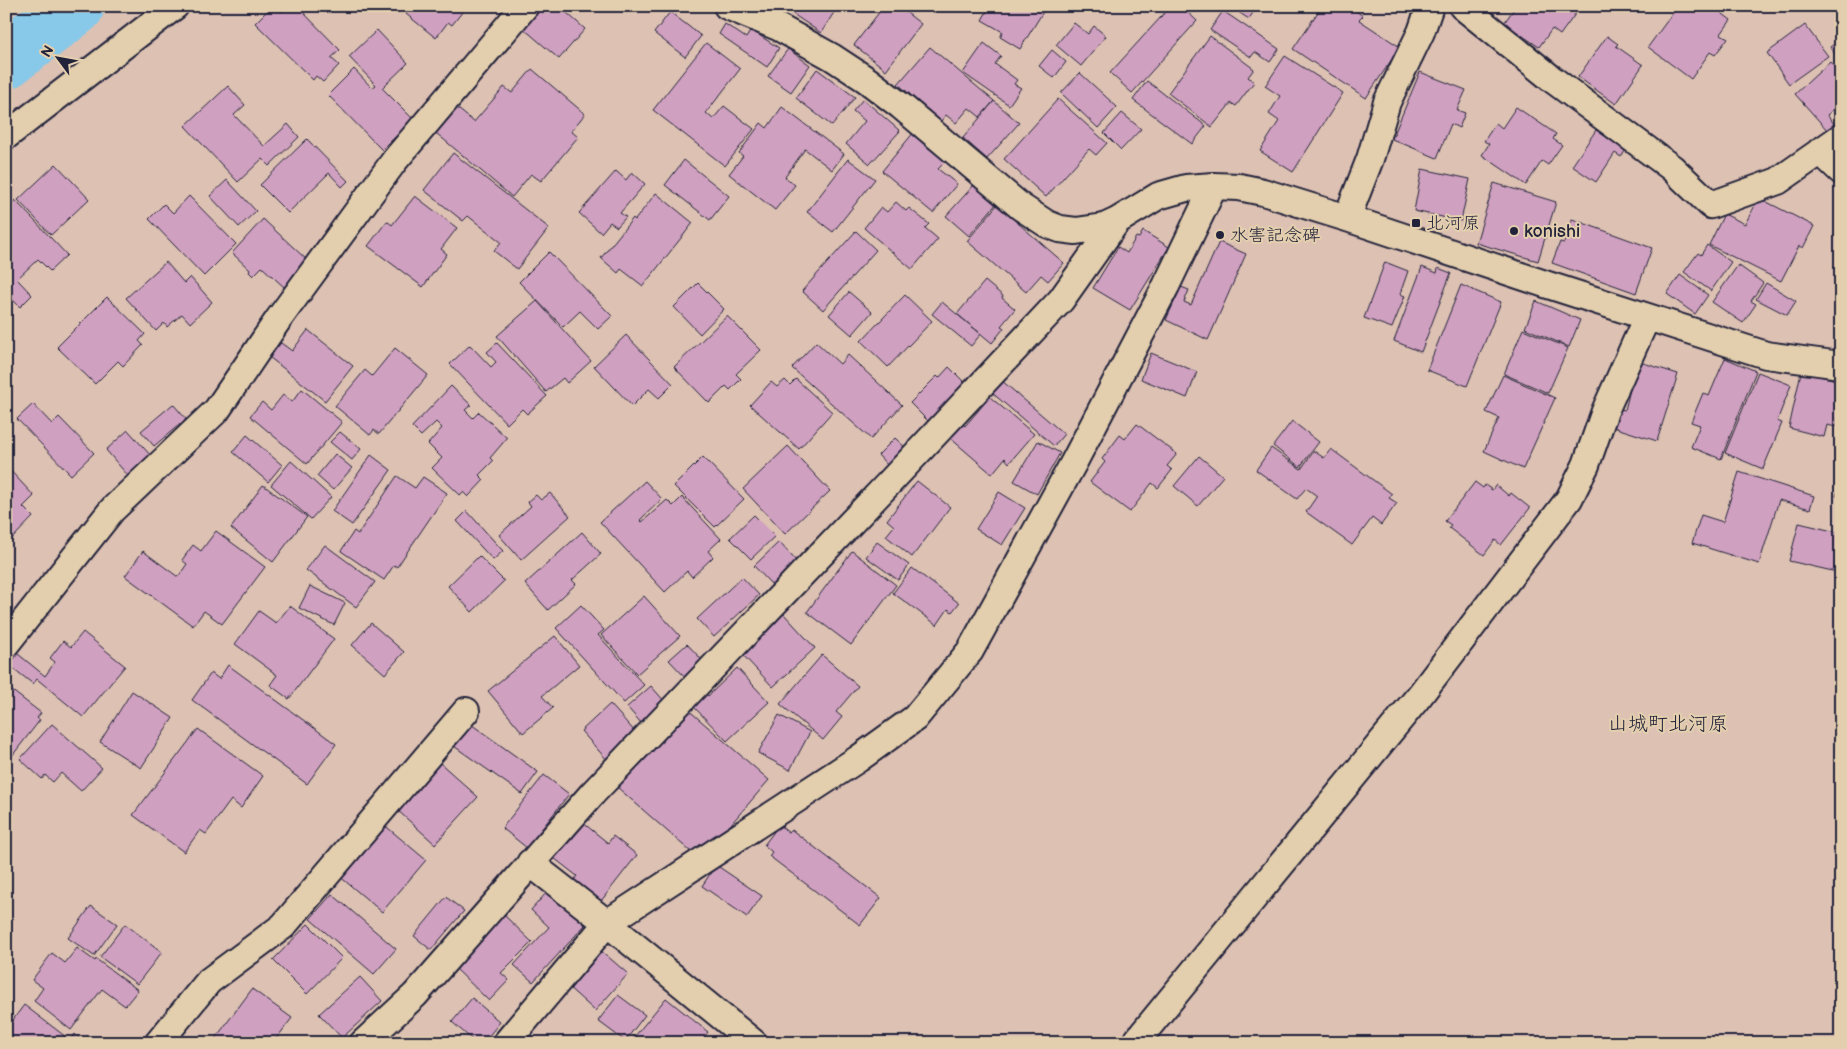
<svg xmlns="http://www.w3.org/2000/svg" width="1847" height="1049" viewBox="0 0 1847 1049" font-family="'Balsamiq Sans','Klee One',sans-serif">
<rect width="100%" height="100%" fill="#ddc1b3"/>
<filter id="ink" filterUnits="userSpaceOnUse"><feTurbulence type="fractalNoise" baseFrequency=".02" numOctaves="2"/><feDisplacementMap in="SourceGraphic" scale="10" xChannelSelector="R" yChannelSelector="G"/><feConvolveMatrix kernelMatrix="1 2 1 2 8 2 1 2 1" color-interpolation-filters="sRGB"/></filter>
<g filter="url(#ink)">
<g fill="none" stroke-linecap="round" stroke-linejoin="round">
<path stroke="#88c8e9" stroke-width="59" d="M6 59 75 6"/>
</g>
<path fill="#d0a0c0" stroke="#22223b" d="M272 6H275L281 12 287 6H297L340 50 331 58 339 65 323 82 316 76 313 80 255 23Z
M408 6H467L452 25 448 22 436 38 406 14 411 8Z
M542 6H559L585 29 559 59 523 28Z
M781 6H838L821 33Z
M884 6H898L921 24 886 70 854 45Z
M990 6H1045L1046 7 1020 49 1000 37 1003 32 982 20Z
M1171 6H1181L1197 21 1132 93 1110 73Z
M1229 6H1257L1249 19Z
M1322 6H1349L1363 16 1359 20 1400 47 1366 98 1293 49Z
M1516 6H1581L1560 35 1552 29 1539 47 1504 23Z
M1678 6H1712L1731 20 1721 34 1728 38 1715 55 1710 52 1691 79 1648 47Z
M1223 11 1279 49 1270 62 1255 52 1251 57 1210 30Z
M670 12 701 36 685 57 654 33Z
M1074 23 1088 34 1094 26 1106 36 1081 66 1056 45Z
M725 24 746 38 751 30 779 48 767 67 719 34Z
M1805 25 1828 56 1789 84 1767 53Z
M377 30 408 63 382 88 413 119 382 150 328 95 354 69 372 88 376 85 349 57Z
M1210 36 1254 69 1248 77 1254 82 1236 106 1231 103 1212 127 1168 93Z
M1607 36 1618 44 1616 46 1643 65 1616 104 1578 77Z
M1841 39V62L1830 47Z
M706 43 740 69 706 113 713 119 724 106 754 129 725 166 653 110Z
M984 43 1001 56 995 64 1017 80 1014 84 1021 88 1009 105 963 73Z
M930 47 994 101 980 117 969 108 956 123 946 115 941 121 898 84Z
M788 49 810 65 791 92 768 76Z
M1052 50 1066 62 1054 78 1039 66Z
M1285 56 1343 93 1293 172 1260 151 1279 121 1269 114 1280 96 1265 86Z
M1830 62 1841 74V103L1827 115 1835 125 1828 131 1795 94Z
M532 69 585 114 571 131 578 137 541 181 531 174 512 197 436 133 457 108 474 122 504 87 512 93Z
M817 69 855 97 832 126 796 98Z
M1420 72 1466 90 1457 110 1465 113 1459 128 1451 124 1437 158 1392 139Z
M1080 73 1117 107 1098 128 1061 93Z
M1147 81 1206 126 1192 144 1133 100Z
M228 86 245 105 234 115 264 146 288 124 299 137 269 166 262 159 238 182 185 126Z
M863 99 900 131 870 164 846 144 865 121 853 111Z
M1058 99 1107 143 1096 155 1089 149 1046 197 1004 159Z
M994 101 1019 123 987 159 963 138Z
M782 107 844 154 832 170 805 149 785 177 795 185 775 210 729 174 743 156 739 153 761 123 767 128Z
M1516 107 1556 134 1553 139 1562 145 1548 165 1542 161 1526 185 1482 155 1489 144 1484 141 1496 123 1502 128Z
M1122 113 1141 129 1121 150 1104 133Z
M1596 130 1626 150 1621 157 1615 153 1596 182 1572 166Z
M914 132 947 160 938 169 957 184 933 213 882 171Z
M307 139 348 181 342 187 329 173 288 213 260 185Z
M453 153 549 228 517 269 494 251 501 242 468 216 463 221 424 190Z
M848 159 875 179 833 232 807 212Z
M684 160 729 196 710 220 665 185Z
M56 164 89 199 51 235 18 200Z
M1422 169 1470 179 1461 221 1414 211Z
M616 171 626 180 632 172 645 184 620 213 626 217 617 227 610 222 601 233 579 213Z
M227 180 256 211 239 227 210 196Z
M1494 183 1556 202 1538 261 1476 243Z
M974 185 996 204 969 236 946 216Z
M656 193 693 223 643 286 621 269 618 273 601 258 633 218 635 220Z
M189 196 236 244 204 276 149 219 164 204 173 213Z
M415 196 457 228 441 249 447 254 423 287 368 246 387 221 392 225Z
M1759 198 1814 226 1803 248 1799 246 1781 281 1709 245 1724 214 1745 224Z
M15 200 67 255 50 271 38 259 17 279 32 295 20 307 10 297 6 300V208Z
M896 202 906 211 909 208 929 224 925 228 938 239 912 269 864 228 881 207 887 212Z
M997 205 1064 263 1048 281 1041 275 1026 292 967 241Z
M263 219 308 261 284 287 262 267 253 276 249 272 250 270 232 253Z
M1572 219 1652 248 1636 293 1552 263 1560 242 1564 243Z
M856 231 876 250 823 310 802 291Z
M1143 231 1169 247 1130 310 1093 288 1118 247 1127 253 1136 237 1139 238Z
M1219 242 1246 254 1208 340 1166 320 1181 287 1189 290 1184 302 1191 305Z
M1707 245 1731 262 1711 291 1684 272 1698 253 1701 255Z
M549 252 612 316 598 329 580 311 563 327 519 282Z
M166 262 184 283 190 277 212 302 190 323 182 314 167 327 164 323 156 331 126 298Z
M1385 262 1408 271 1400 294 1405 296 1392 328 1364 318Z
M1738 265 1763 283 1751 301 1756 304 1743 323 1712 302Z
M1422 267 1437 273 1438 268 1451 273 1421 352 1394 341Z
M1680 275 1708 295 1695 314 1667 294Z
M985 281 1003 296 1002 298 1015 309 1001 326 1004 328 992 343 957 314Z
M698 283 724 309 700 334 674 307Z
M1766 283 1796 301 1787 315 1756 299Z
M1461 285 1501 302 1467 386 1427 370Z
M849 292 872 312 852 335 829 315Z
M905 295 932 321 888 367 861 341Z
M107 297 145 334 139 341 143 345 123 366 118 361 95 384 57 347Z
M537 301 591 361 567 383 563 378 546 392 497 336Z
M1536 301 1580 320 1569 347 1525 328Z
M942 302 981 334 971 346 932 314Z
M727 316 761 350 736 374 741 379 730 390 726 386 709 403 674 367Z
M1523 329 1568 348 1548 393 1504 374Z
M308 330 353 366 325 401 269 357 281 343 292 351Z
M626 335 673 384 659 398 649 389 632 406 594 366Z
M816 342 840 364 848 355 902 405 871 439 792 368Z
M497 343 547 396 527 414 522 409 507 424 450 364 470 345 491 367 496 362 487 352Z
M395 348 428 375 379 434 374 430 370 435 335 406 365 370 372 376Z
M1151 353 1197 372 1187 398 1141 379Z
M1725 358 1756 371 1721 459 1691 447 1700 425 1691 422 1703 393 1709 396Z
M1637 361 1678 374 1657 441 1613 427 1619 409 1625 410Z
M949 367 968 386 931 424 910 403 937 376 939 378Z
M1758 372 1791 385 1777 421 1782 423 1763 469 1725 453Z
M1801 372 1841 381V404L1836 427 1827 425 1824 437 1789 428Z
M1503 375 1555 398 1523 469 1484 451 1499 418 1486 412Z
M796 379 832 412 799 449 750 405 771 382 777 387 785 380 790 385Z
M1001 380 1064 434 1054 446 990 391Z
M451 386 471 405 465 410 473 418 479 412 507 438 490 458 493 461 479 475 484 480 468 497 463 492 460 495 432 468 442 458 428 444 442 428 436 422 421 436 412 427Z
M302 389 342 422 307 464 250 416 262 402 271 410 283 395 292 402Z
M990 397 1034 434 1009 463 1005 458 992 474 949 437 962 423 965 426Z
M33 404 52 424 59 417 94 453 71 475 17 419Z
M173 404 186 419 154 446 141 431Z
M1292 421 1319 442 1300 467 1273 446Z
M1137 424 1177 454 1167 466 1172 470 1158 488 1152 483 1130 512 1090 482 1105 462 1102 459 1120 435 1125 439Z
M128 430 151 456 129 477 106 450Z
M340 432 361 449 352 460 330 442Z
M247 435 282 465 268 482 233 452Z
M895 438 907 449 889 467 878 455Z
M1038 441 1060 453 1037 494 1014 481Z
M788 446 830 491 785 534 743 489Z
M1271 448 1301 469 1314 451 1324 458 1331 449 1392 494 1389 498 1397 503 1381 525 1372 518 1352 545 1306 512 1317 496 1306 488 1297 499 1256 470Z
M335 454 352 468 333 490 317 476Z
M371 455 391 470 352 525 332 511Z
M1199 456 1223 476 1198 506 1174 486Z
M703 457 744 499 715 527 674 486Z
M291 461 331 497 311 519 271 485Z
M8 468 34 496 23 507 33 517 7 544 6 470Z
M1739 472 1814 496 1810 509 1779 500 1759 564 1692 543 1701 515 1723 522Z
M397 476 415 488 423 477 447 493 397 567 394 565 384 580 341 551 354 531 358 534Z
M1841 479V498L1836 496Z
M645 481 662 499 640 520 642 522 667 500 673 506 682 497 721 539 708 551 713 557 692 577 687 571 665 592 600 522Z
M917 481 950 507 912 557 886 536 894 526 887 520Z
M1475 482 1483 488 1485 485 1492 490 1496 485 1509 496 1511 493 1530 508 1501 545 1495 540 1484 555 1449 528 1451 525 1445 521Z
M263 485 307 517 273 562 231 528Z
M999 492 1025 508 1002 545 976 529Z
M550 493 570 516 521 560 499 535 531 506 528 502 536 495 541 500Z
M467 511 503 551 493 560 457 521Z
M754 515 775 536 751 559 730 538Z
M1799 523 1841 533V573L1789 561Z
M216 531 265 567 222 624 204 611 193 626 125 576 143 551 178 577 187 564 182 560 193 545 201 551Z
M582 532 601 554 572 580 576 584 548 610 525 584Z
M779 542 798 563 773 586 754 566Z
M877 542 909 565 898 580 866 557Z
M325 545 375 582 356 607 306 570Z
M852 551 896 585 851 645 807 612Z
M479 556 504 581 472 612 448 586Z
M912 568 959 603 952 612 948 609 937 625 893 593Z
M742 577 759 595 714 637 697 619Z
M310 586 345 603 334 625 299 608Z
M644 596 680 636 637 674 601 635Z
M581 605 604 630 598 635 644 685 624 703 556 628Z
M290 606 334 639 289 699 270 685 277 675 235 644 259 611 276 623Z
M783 613 815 648 773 687 741 653Z
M371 623 404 652 385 674 352 645Z
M83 632 125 666 83 717 37 679 33 684 9 665 18 654 45 676 55 662 50 658 63 641 71 647Z
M555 636 579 665 542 696 553 708 523 733 488 691Z
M687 644 703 661 685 677 669 660Z
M822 655 858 686 836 712 842 717 823 740 780 704Z
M228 665 336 744 307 784 192 700 211 673 219 679Z
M737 668 769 702 727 741 691 704 704 692 708 696Z
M6 686 41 713 37 718 40 720 12 756 6 751Z
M651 686 666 703 642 724 627 707Z
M132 691 173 718 141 768 100 742Z
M610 704 637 734 608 761 581 731Z
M685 707 769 780 700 860 617 787Z
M779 715 810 732 790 770 758 753Z
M468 722 538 772 522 794 451 744Z
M52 724 102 768 81 791 61 773 53 782 45 775 42 779 20 759Z
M198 729 263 776 241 808 231 800 206 834 200 830 184 852 133 815Z
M439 762 478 797 435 844 396 809Z
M544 775 569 794 527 848 502 828Z
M582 822 608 843 613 836 637 855 601 901 574 880 577 876 554 858Z
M382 823 426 860 382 912 338 875Z
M779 825 789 833 792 830 881 898 860 925 769 856 772 852 764 845Z
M716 865 762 896 747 917 702 886Z
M548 891 585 925 533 982 514 965 549 927 531 910Z
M332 894 396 949 374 974 310 919Z
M446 897 464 911 431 950 414 936Z
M91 906 117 924 94 956 68 938Z
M504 915 532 942 501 973 509 980 489 1001 453 966Z
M125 924 162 952 137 984 100 957Z
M308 924 342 958 307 994 273 960Z
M77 948 95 961 96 959 138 990 125 1006 102 989 71 1030 34 1001 43 988 32 980 52 953 65 963Z
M598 948 628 974 595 1011 566 985Z
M360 977 382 1001 342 1038 319 1014Z
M252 989 292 1018 273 1043H212Z
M618 995 645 1015 625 1041 598 1021Z
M472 998 500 1022 483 1043H476L452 1022Z
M666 998 708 1032 700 1043H633L631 1041Z
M24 1005 66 1037 62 1043H6V1029Z
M75 1034 84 1043H67Z"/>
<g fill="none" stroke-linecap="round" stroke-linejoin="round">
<g stroke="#22223b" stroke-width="30">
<path id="minor" d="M727 6 778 27 832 57 867 80 901 106 1021 207 1047 224 1060 229 1076 231 1104 227 1117 221 1158 196 1186 188 1214 186 1239 187 1263 192 1347 218 1548 285 1766 355 1841 365
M1462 6 1552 79 1672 168 1711 205 1778 181 1841 137
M6 136 175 6
M1820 151 1841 171
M1347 218 1370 159 1387 102 1421 32 1430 6
M6 644 112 510 217 410 278 320 395 160 525 6
M530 863 607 923 754 1043
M158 1043 209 981 283 926 466 711
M363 1043 415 995 592 794 890 482 1061 300 1117 221
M506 1043 607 923 858 759 915 718 970 651 1074 462 1166 286 1214 186
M1135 1043 1420 695 1569 499 1586 465 1605 411 1647 317"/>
</g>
<use href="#minor" stroke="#e3cfad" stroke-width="26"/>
</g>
</g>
<g fill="#22223b" stroke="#e3cfad" stroke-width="2">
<rect x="1411" y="218" width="10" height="10" rx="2.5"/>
<circle cx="1514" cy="231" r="5"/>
<circle cx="1220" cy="235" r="5"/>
</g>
<g text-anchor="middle" stroke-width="4" stroke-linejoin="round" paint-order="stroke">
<g font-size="18" fill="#22223b" stroke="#e3cfad" text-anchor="start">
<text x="1426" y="229">北河原</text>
<text x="1524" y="237">konishi</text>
<text x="1230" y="241">水害記念碑</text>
</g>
<g font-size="20" fill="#22223b" stroke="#e3cfad">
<text x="1668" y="730">山城町北河原</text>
</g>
</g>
<rect width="1847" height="1049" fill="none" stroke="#e3cfad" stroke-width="25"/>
<rect x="12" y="12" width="1822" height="1024" fill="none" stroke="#22223b" stroke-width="2" filter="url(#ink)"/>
<g transform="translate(58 58) rotate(302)" stroke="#e3cfad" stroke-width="4" paint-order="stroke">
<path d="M0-4L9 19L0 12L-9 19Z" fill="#22223b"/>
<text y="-8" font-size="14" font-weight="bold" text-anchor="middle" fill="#22223b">N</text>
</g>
</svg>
